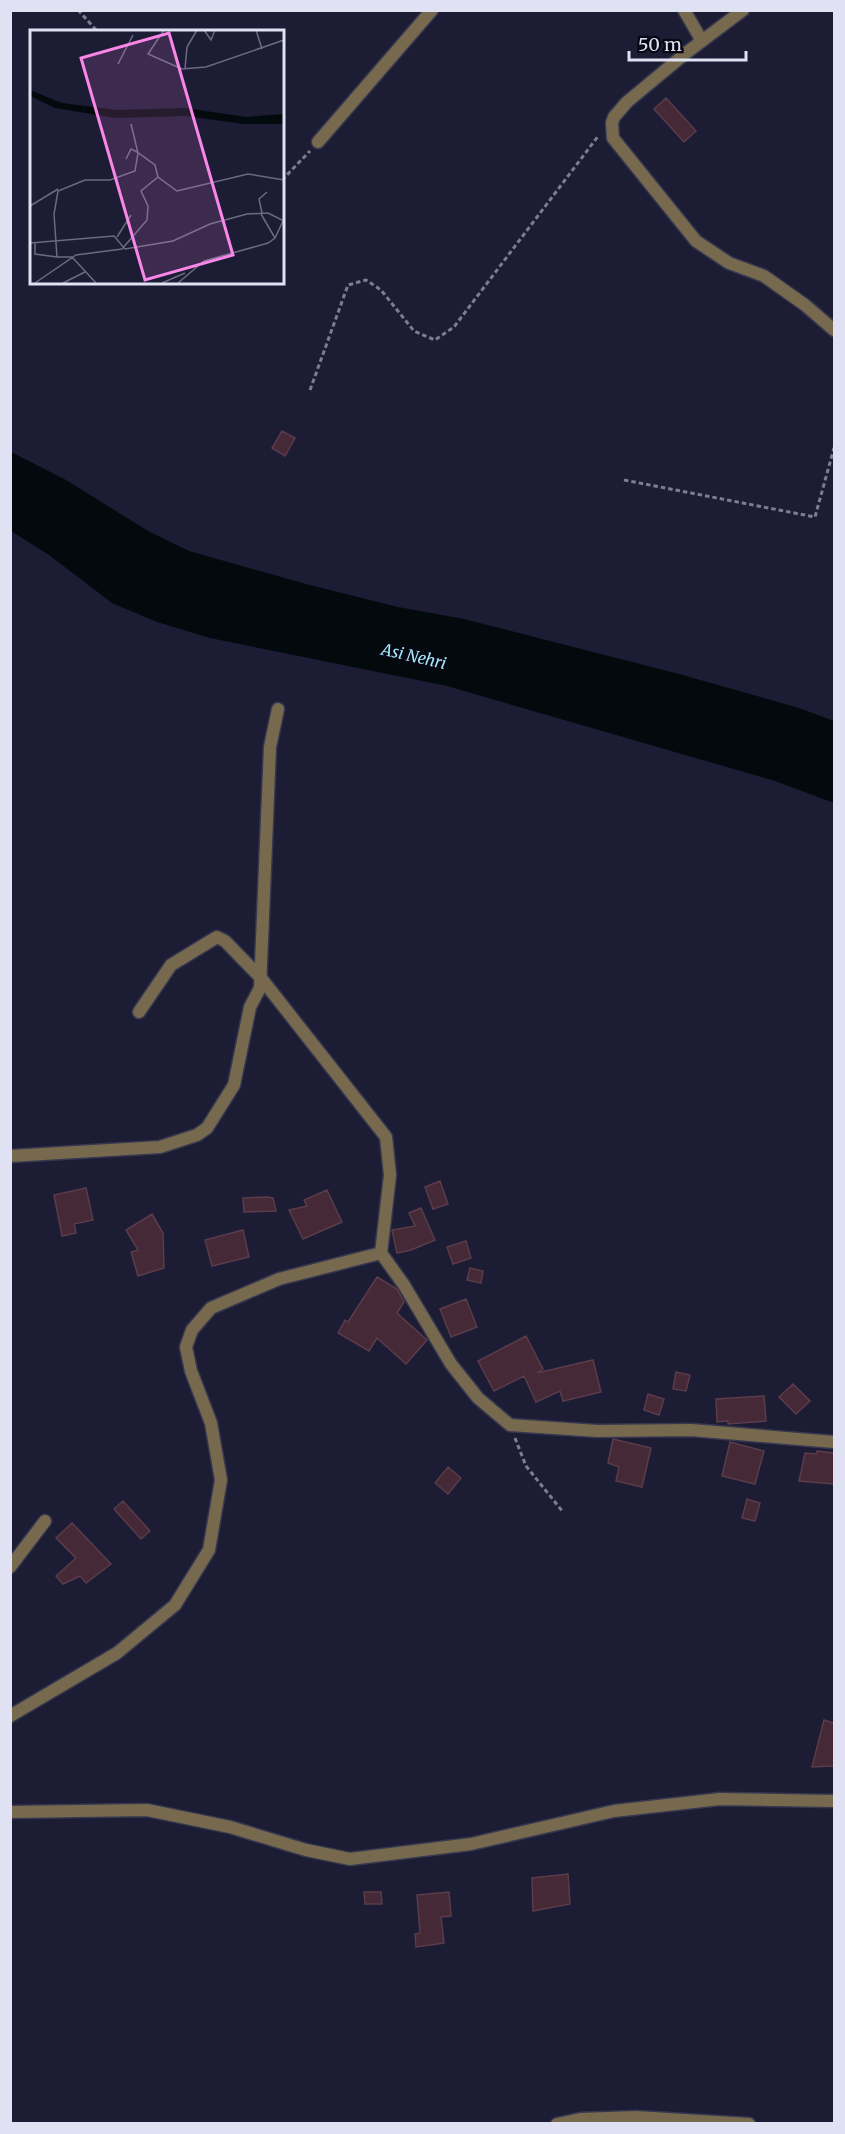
<svg xmlns="http://www.w3.org/2000/svg" width="845" height="2134" viewBox="0 0 845 2134" font-family="Merriweather,serif">
<rect width="100%" height="100%" fill="#1c1c35"/>
<path fill="#020a0d" d="M11 452 66 480 148 531 189 551 306 584 398 607 464 619 679 674 799 708 834 721V803L775 781 447 686 210 638 157 622 112 603 49 555 11 531Z"/>
<path fill="#452937" stroke="#5a3c4a" stroke-width="1.5" d="M666 98 696 131 684 142 654 109Z
M282 431 295 438 285 456 272 448Z
M440 1181 448 1204 433 1209 425 1187Z
M86 1188 93 1220 74 1224 76 1233 62 1236 54 1195Z
M327 1190 342 1222 303 1239 289 1210 307 1206 304 1200Z
M267 1197 273 1198 276 1211 244 1212 243 1198Z
M421 1208 435 1240 411 1250 397 1253 392 1230 415 1226 409 1213Z
M152 1214 163 1233 164 1268 138 1276 131 1252 138 1250 126 1230Z
M243 1230 249 1257 212 1266 205 1240Z
M466 1241 471 1258 453 1264 447 1247Z
M470 1268 483 1271 481 1283 467 1280Z
M377 1277 397 1289 404 1302 397 1313 427 1340 406 1364 377 1338 369 1351 338 1333 345 1320 348 1322Z
M466 1299 477 1327 451 1337 440 1309Z
M526 1336 543 1369 537 1373 593 1360 601 1392 563 1401 560 1391 536 1402 524 1376 494 1391 478 1361Z
M676 1372 690 1375 686 1391 673 1389Z
M793 1384 810 1401 796 1414 779 1397Z
M648 1394 664 1399 659 1415 644 1410Z
M764 1396 766 1421 728 1424V1421L717 1422 716 1399Z
M613 1439 651 1448 642 1487 616 1481 619 1467 608 1463Z
M730 1442 764 1451 755 1484 722 1476Z
M817 1451 834 1453V1484L799 1481 805 1453 816 1454Z
M448 1467 461 1478 448 1494 435 1483Z
M747 1499 760 1503 755 1521 742 1518Z
M123 1501 150 1531 141 1539 114 1509Z
M72 1523 111 1564 86 1583 80 1576 63 1584 56 1576 76 1558 56 1538Z
M824 1720 834 1723V1766L812 1767Z
M568 1874 570 1904 533 1911 532 1878Z
M364 1892H381L382 1904H365Z
M449 1892 451 1916 441 1917 444 1943 416 1947 415 1934 420 1933 417 1895Z"/>
<g fill="none" stroke-linecap="round" stroke-linejoin="round">
<g stroke="#37384f" stroke-width="15">
<path id="street" d="M684 10 702 41
M743 10 686 53 627 102 614 117 612 123 613 138 696 241 729 263 764 276 805 305 834 330
M318 142 432 10
M139 1012 171 965 217 937 225 941 261 978 386 1137 390 1175 381 1253 404 1285 451 1364 478 1398 510 1425 597 1431 691 1430 834 1442
M10 1156 160 1147 197 1135 207 1128 234 1085 250 1007 260 988 270 747 278 709
M10 1567 45 1521
M10 1716 117 1653 175 1605 209 1550 221 1480 211 1423 191 1371 186 1347 192 1330 211 1308 279 1279 381 1253
M10 1812 147 1810 230 1827 306 1850 350 1859 471 1844 614 1811 720 1799 834 1801
M557 2124 580 2119 636 2117 749 2124"/>
</g>
<path stroke="#7d7d92" stroke-width="3" stroke-dasharray="4.5 3" stroke-linecap="butt" d="M78 10 98 32
M282 180 310 151
M310 390 348 285 366 280 381 290 414 331 435 340 454 327 599 135
M624 480 815 517 834 448
M515 1438 526 1466 563 1512"/>
<use href="#street" stroke="#77694e" stroke-width="12"/>
</g>
<g text-anchor="middle" stroke-width="6" stroke-linejoin="round" paint-order="stroke">
<g font-size="16" font-style="italic" fill="#a2e9fd" stroke="#080813">
<text transform="translate(414 656) rotate(13)" y="6">Asi Nehri</text>
</g>
</g>
<g transform="translate(30 30)">
<rect width="254" height="254" fill="#1c1c35"/>
<path d="M0 60 32 73 87 80 155 78 216 87 253 84V94H214L155 86 86 88 25 78 0 66Z" fill="#020a0d"/>
<path fill="none" stroke="#6a6b81" stroke-width="1.5" d="M134 0 118 24 152 39 176 37 254 10M174 0 181 10 185 0M226 0 232 19M88 34 103 5M155 39 157 17 167 0M96 129 101 119 107 122 125 135 128 147 147 161 218 144 254 150M0 176 28 159M232 183 229 169 237 162M231 184 245 208M87 207 101 185M0 213 84 206 95 219 143 211 180 194 217 184 238 183 254 191M5 213V224L27 227M5 253 46 225 92 219 117 190 118 176 111 161 128 147M33 253 55 242M66 253 42 227H27L24 184 28 161 55 150H80L105 141 108 123 101 94M132 253 155 243M148 253 174 231 238 213 245 208 253 191"/>
<path fill="#fa87e7" fill-opacity="0.15" stroke="#fa87e7" stroke-width="3" d="M139 3 203 225 115 250 51 28Z"/>
<rect width="254" height="254" fill="none" stroke="#e0e1f2" stroke-width="3"/>
</g>
<rect width="845" height="2134" fill="none" stroke="#e0e1f2" stroke-width="24"/>
<path d="M629 51v9h117v-9" fill="none" stroke="#e0e1f2" stroke-width="3"/>
<text x="638" y="51" font-size="18" fill="#e0e1f2" stroke="#080813" stroke-width="4.5" paint-order="stroke">50 m</text>
</svg>
